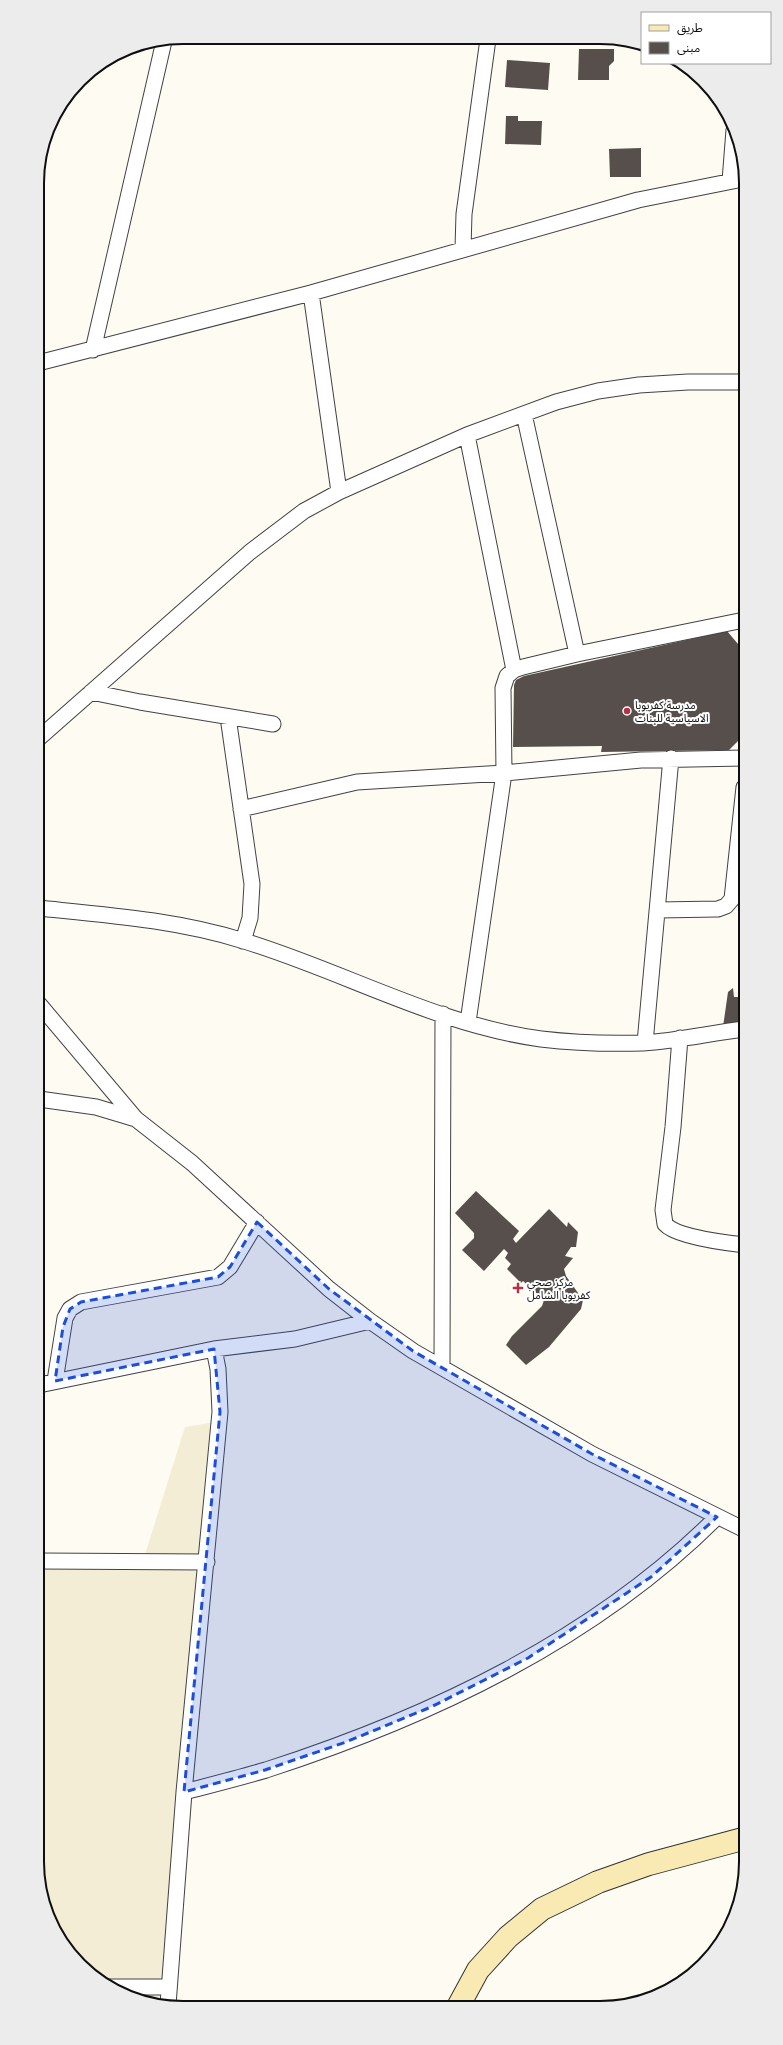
<svg xmlns="http://www.w3.org/2000/svg" width="783" height="2045" viewBox="0 0 783 2045" font-family="'Playfair Display','Noto Sans Arabic',serif">
<rect width="100%" height="100%" fill="#fefbf2"/>
<path fill="#f2edd4" d="M227 1420 174 1997 148 2003 118 1993 80 1965 56 1935 40 1891 39 1562 143 1561 185 1427Z"/>
<path fill="#574f4c" d="M579 49H614V61L609 66V80H578Z
M507 60 550 63 548 90 505 87Z
M506 116H518V121H542L541 145 505 144Z
M641 148V177H610L609 149Z
M727 631 738 644 741 738 729 750 601 752 602 746 513 747 514 685 516 680 524 676Z
M744 987V1025L723 1027 728 992 733 988 734 997H740L739 988Z
M476 1191 519 1231 513 1239 516 1243 549 1209 567 1227 568 1222 578 1232 576 1247H571L565 1256 573 1258 564 1269 566 1276 583 1300 581 1309 549 1347 526 1365 506 1345 512 1336 542 1306 544 1300 523 1281 521 1283 507 1269 511 1264 505 1258 508 1253 504 1249 484 1271 462 1250 474 1238V1233L455 1213Z"/>
<g fill="none" stroke-linecap="round" stroke-linejoin="round">
<g stroke="#424242" stroke-width="17">
<path id="minor" d="M730 181 734 130
M463 248 464 214 488 39
M311 293 339 492
M93 350 164 41
M38 363 311 293 638 200 743 179
M524 414 577 654
M467 435 514 670
M91 692 140 702 273 724
M228 717 252 884 250 918 243 941
M38 739 250 552 304 511 339 492 467 435 556 402 598 391 639 385 688 382H743
M241 809 357 782 504 773 641 760 744 758
M38 908C107 915 177 920 244 941 343 971 437 1025 541 1039 575 1043 609 1044 643 1043 677 1041 711 1033 744 1029
M658 910 718 909 726 906 732 899 744 787
M39 1004 136 1119 192 1163 329 1289 370 1321 413 1351 592 1454 745 1530
M468 1022 504 773 503 688 507 676 514 670 523 667 577 654 744 620
M680 1038 673 1127 663 1210 665 1224C676 1237 727 1243 745 1245
M645 1043 671 758
M39 1099 96 1107 136 1119
M442 1367 443 1014
M55 1381 65 1318 70 1309 81 1302 218 1277 230 1267 257 1222
M39 1385 214 1349 295 1339 370 1321
M39 1561 207 1562
M184 1792C211 1785 239 1778 266 1770 430 1717 594 1640 717 1517
M110 1987H169
M168 2005 184 1792 220 1412 218 1369 214 1349"/>
</g>
<g stroke="#313131" stroke-width="24">
<path id="secondary" d="M459 2005 478 1970 508 1937 542 1909 598 1882 649 1864 746 1838"/>
</g>
<use href="#minor" stroke="#fff" stroke-width="15"/>
<use href="#secondary" stroke="#f9eab3" stroke-width="22"/>
</g>
<path fill="#1d4ed8" fill-opacity="0.2" stroke="#1d4ed8" stroke-width="3" stroke-dasharray="8 5" stroke-linejoin="round" d="M257 1222 329 1289 413 1351 592 1454 717 1517 651 1577 528 1658 431 1707 346 1742 265 1770 184 1792 220 1412 214 1349 55 1381 63 1327 70 1309 81 1302 218 1277 230 1267Z"/>
<g fill="#b53244" stroke="#fff" stroke-width="1.5">
<circle cx="627" cy="711" r="4"/>
<path d="M516 1282h4v4h4v4h-4v4h-4v-4h-4v-4h4z"/>
</g>
<g text-anchor="middle" stroke-width="4" stroke-linejoin="round" paint-order="stroke">
<g font-size="11" fill="#0f0f0f" stroke="#fff" text-anchor="start">
<text x="635" y="709">مدرسة كفريوبا<tspan x="635" dy="13">الاسياسية للبنات</tspan></text>
<text x="527" y="1286">مركز صحي<tspan x="527" dy="13">كفريوبا الشامل</tspan></text>
</g>
</g>
<path d="M0 0H783V2045H0ZM183 44H600A139 139 0 0 1 739 183V1862A139 139 0 0 1 600 2001H183A139 139 0 0 1 44 1862V183A139 139 0 0 1 183 44Z" fill="#ececec" fill-rule="evenodd"/>
<path fill="none" stroke="#0f0f0f" stroke-width="2" d="M183 44H600A139 139 0 0 1 739 183V1862A139 139 0 0 1 600 2001H183A139 139 0 0 1 44 1862V183A139 139 0 0 1 183 44Z"/>
<rect x="641" y="12" width="130" height="52" fill="#ffffff" stroke="#9f9f9f"/>
<rect x="649" y="25" width="20" height="6" fill="#f9eab3" stroke="#9f9f9f"/>
<text x="677" y="32" font-size="12" fill="#0f0f0f">طريق</text>
<rect x="649" y="42" width="20" height="12" fill="#574f4c" stroke="#9f9f9f"/>
<text x="677" y="52" font-size="12" fill="#0f0f0f">مبنى</text>
</svg>
